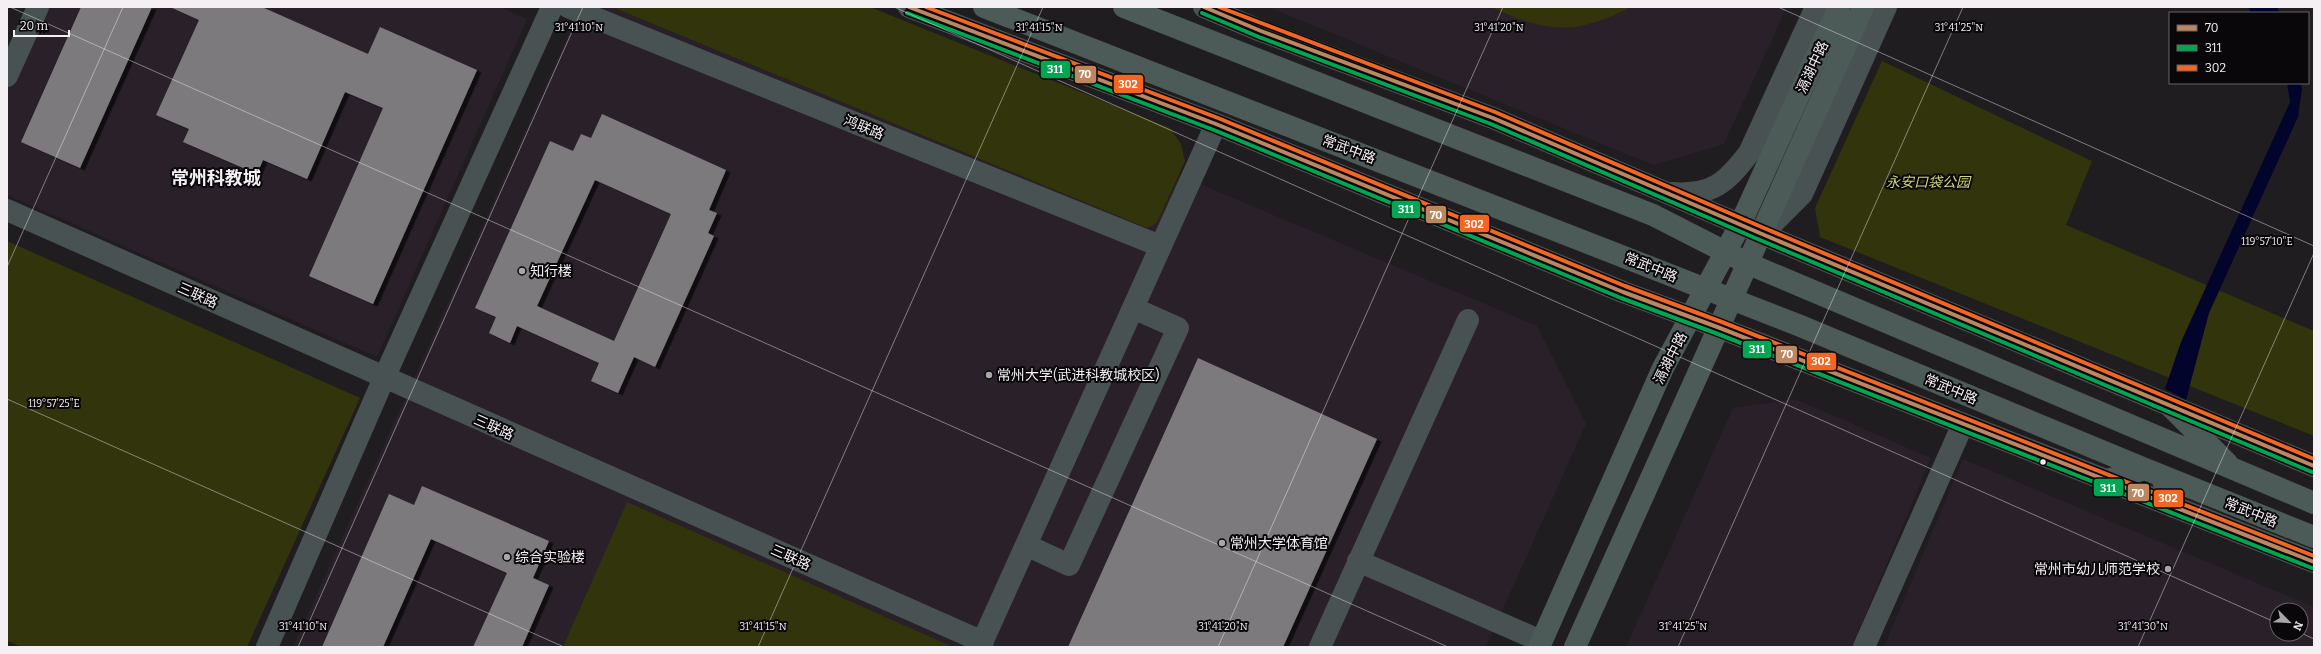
<svg xmlns="http://www.w3.org/2000/svg" width="2321" height="654" viewBox="0 0 2321 654" font-family="Bitter,'Noto Sans SC',serif">
<defs>
<filter id="shadow"><feDropShadow dx="4.5" dy="2.5" stdDeviation="0" flood-color="#0009"/></filter>
</defs>
<rect width="100%" height="100%" fill="#201d20"/>
<path fill="#292029" fill-rule="evenodd" d="M41 7H500L527 19 377 357 7 195V82Z
M581 7H612L1147 228 1157 223 1179 175 1537 326 1586 424 1486 647H293Z
M1268 7H1787L1724 144 1653 165Z
M1795 399 1931 458 1852 647H1626L1733 408Z
M1963 459 2314 607V647H1884ZM2277 610H2301V634H2277Z"/>
<path fill="#32340b" d="M612 7H870L1170 128 1181 144 1185 161 1157 223 1147 228Z
M1491 7H1631C1574 36 1547 33 1491 7Z
M1882 61 2092 161 2066 225 2314 331V436L1820 237 1815 208Z
M7 241 360 398 247 647H22L7 641Z
M627 502 953 647H563Z"/>
<path fill="#03042c" d="M2248 7H2277L2280 13H2251Z
M2287 83H2301L2302 89 2298 117 2209 313 2186 400 2165 389 2181 342 2290 102Z"/>
<path fill="#7d7a7d" fill-rule="evenodd" filter="url(#shadow)" d="M81 7H152L80 168 21 142Z
M170 7H262L368 54 380 27 477 70 373 304 309 276 383 108 345 92 307 179 263 160 257 174 183 142 189 129 156 115 199 20Z
M602 114 726 170 709 210 717 213 708 233 714 236 655 367 634 357 618 393 591 381 599 363 517 326 510 343 489 333 496 317 475 308 550 141 573 151 581 134 591 138ZM595 180 671 214 614 341 537 306Z
M1198 358 1377 439 1283 647H1068Z
M422 486 549 541 533 578 549 585 522 647H473L507 573 431 539 383 647H322L389 494 414 505Z"/>
<g fill="none" stroke-linecap="round" stroke-linejoin="round">
<path stroke="#495252" stroke-width="22" d="M568 7 1160 246
M909 7 1216 124 1623 292 1720 328 2314 562
M1204 7 1261 31 1493 118 1762 234 2314 466
M7 76 38 7
M1672 193C1712 196 1726 183 1749 153L1816 7
M7 210 983 642
M1762 234 1802 194 1886 7
M1026 545 1069 565 1178 328 1133 308
M1358 561 1541 641
M267 647 384 378 552 7
M980 647 1216 124
M1320 647 1468 320
M1864 647 1963 424"/>
<path stroke="#4c5b58" stroke-width="22" d="M984 7 1798 325 2145 469 2314 537
M1124 7 1653 215 1749 264 2314 503
M2172 408 2227 463
M2161 476 2174 507
M2107 480 2145 469
M1539 647 1663 368 1740 225 1839 7
M1575 647 1863 7"/>
<g stroke="#090709" stroke-width="7">
<path id="bus-1" d="M909 7 1216 124 1623 292 1720 328 2314 562
M1204 7 1261 31 1493 118 1762 234 2314 466"/>
</g>
<g stroke="#090709" stroke-width="7">
<path id="bus-2" d="M907 13 1214 130 1621 298 1718 334 2312 568
M1202 13 1259 37 1491 124 1760 240 2312 472"/>
</g>
<g stroke="#090709" stroke-width="7">
<path id="bus-3" d="M926 7 1218 118 1625 286 1722 322 2314 556
M1219 7 1495 112 1764 228 2314 459"/>
</g>
<use href="#bus-1" stroke="#bb8660" stroke-width="4"/>
<use href="#bus-2" stroke="#00a651" stroke-width="4"/>
<use href="#bus-3" stroke="#f26522" stroke-width="4"/>
</g>
<path fill="none" stroke="#f3eff3" stroke-width="1" stroke-opacity="0.45" d="M10 7 1448 647M894 7 2277 623M1778 7 2314 246M7 267 123 7M7 399 564 647M2301 633 2314 639M298 647 583 7M758 647 1043 7M1218 647 1503 7M1678 647 1963 7M2138 647 2314 253"/>
<g fill="#a9a6a9" stroke="#090709" stroke-width="1.5">
<circle cx="522" cy="271" r="4"/>
<circle cx="989" cy="375" r="4"/>
<circle cx="1222" cy="543" r="4"/>
<circle cx="507" cy="557" r="4"/>
<circle cx="2168" cy="569" r="4"/>
</g>
<circle fill="#f3eff3" stroke="#090709" stroke-width="1.5" cx="2043" cy="462" r="3.5"/>
<g text-anchor="middle" stroke-width="4" stroke-linejoin="round" paint-order="stroke">
<g font-size="14" fill="#f3eff3" stroke="#090709">
<text transform="translate(1812 67) rotate(-65)" y="5">滆湖中路</text>
<text transform="translate(864 127) rotate(22)" y="5">鸿联路</text>
<text transform="translate(1349 149) rotate(21)" y="5">常武中路</text>
<text transform="translate(1651 267) rotate(22)" y="5">常武中路</text>
<text transform="translate(198 295) rotate(24)" y="5">三联路</text>
<text transform="translate(1670 358) rotate(-63)" y="5">滆湖中路</text>
<text transform="translate(1951 389) rotate(23)" y="5">常武中路</text>
<text transform="translate(494 427) rotate(24)" y="5">三联路</text>
<text transform="translate(2251 512) rotate(22)" y="5">常武中路</text>
<text transform="translate(791 557) rotate(24)" y="5">三联路</text>
</g>
<g font-size="14" font-style="italic" fill="#ced878" stroke="#090709">
<text x="1928" y="187">永安口袋公园</text>
</g>
<g font-size="14" fill="#f3eff3" stroke="#090709" text-anchor="start">
<text x="530" y="276">知行楼</text>
<text x="997" y="380">常州大学(武进科教城校区)</text>
<text x="1230" y="548">常州大学体育馆</text>
<text x="515" y="562">综合实验楼</text>
<text x="2160" y="574" text-anchor="end">常州市幼儿师范学校</text>
</g>
<g font-size="18" font-weight="bold" fill="#f3eff3" stroke="#090709">
<text x="216" y="184">常州科教城</text>
</g>
</g>
<g font-size="10" text-anchor="middle" fill="#f3eff3" stroke="#090709" stroke-width="4" stroke-linejoin="round" paint-order="stroke">
<text x="1499" y="31">31°41'20"N</text>
<text x="1959" y="31">31°41'25"N</text>
<text x="579" y="31">31°41'10"N</text>
<text x="1039" y="31">31°41'15"N</text>
<text x="2267" y="245">119°57'10"E</text>
<text x="54" y="407">119°57'25"E</text>
<text x="303" y="630">31°41'10"N</text>
<text x="763" y="630">31°41'15"N</text>
<text x="1223" y="630">31°41'20"N</text>
<text x="1683" y="630">31°41'25"N</text>
<text x="2143" y="630">31°41'30"N</text>
</g>
<g stroke="#090709" stroke-width="1.5">
<rect x="1040" y="60" width="31" height="19" rx="4" fill="#00a651"/>
<rect x="1074" y="65" width="23" height="19" rx="4" fill="#bb8660"/>
<rect x="1113" y="74" width="31" height="20" rx="4" fill="#f26522"/>
<rect x="1391" y="200" width="30" height="19" rx="4" fill="#00a651"/>
<rect x="1425" y="205" width="22" height="19" rx="4" fill="#bb8660"/>
<rect x="1459" y="214" width="31" height="19" rx="4" fill="#f26522"/>
<rect x="1742" y="340" width="30" height="19" rx="4" fill="#00a651"/>
<rect x="1775" y="345" width="23" height="19" rx="4" fill="#bb8660"/>
<rect x="1806" y="352" width="31" height="19" rx="4" fill="#f26522"/>
<rect x="2093" y="478" width="31" height="19" rx="4" fill="#00a651"/>
<rect x="2127" y="483" width="23" height="19" rx="4" fill="#bb8660"/>
<rect x="2153" y="489" width="31" height="19" rx="4" fill="#f26522"/>
</g>
<g font-size="11" text-anchor="middle" font-weight="bold" fill="#fff">
<text x="1055" y="73">311</text>
<text x="1085" y="78">70</text>
<text x="1128" y="88">302</text>
<text x="1406" y="213">311</text>
<text x="1436" y="219">70</text>
<text x="1474" y="228">302</text>
<text x="1757" y="353">311</text>
<text x="1787" y="358">70</text>
<text x="1821" y="365">302</text>
<text x="2108" y="492">311</text>
<text x="2138" y="497">70</text>
<text x="2168" y="502">302</text>
</g>
<rect width="2321" height="654" fill="none" stroke="#f3eff3" stroke-width="16"/>
<rect x="2169" y="12" width="140" height="72" fill="#090709" stroke="#676467"/>
<rect x="2177" y="25" width="20" height="6" fill="#bb8660" stroke="#676467"/>
<text x="2205" y="32" font-size="12" fill="#f3eff3">70</text>
<rect x="2177" y="45" width="20" height="6" fill="#00a651" stroke="#676467"/>
<text x="2205" y="52" font-size="12" fill="#f3eff3">311</text>
<rect x="2177" y="65" width="20" height="6" fill="#f26522" stroke="#676467"/>
<text x="2205" y="72" font-size="12" fill="#f3eff3">302</text>
<g transform="translate(2289 622) rotate(114)"><circle r="19" fill="#090709" stroke="#676467"/>
<path d="M0-3L7 15L0 10L-7 15Z" fill="#a9a6a9"/>
<text y="-6" font-size="11" font-weight="bold" text-anchor="middle" fill="#f3eff3">N</text>
</g>
<path d="M14 30v6h55v-6" fill="none" stroke="#f3eff3" stroke-width="2"/>
<text x="20" y="30" font-size="12" fill="#f3eff3" stroke="#090709" stroke-width="3" paint-order="stroke">20 m</text>
</svg>
